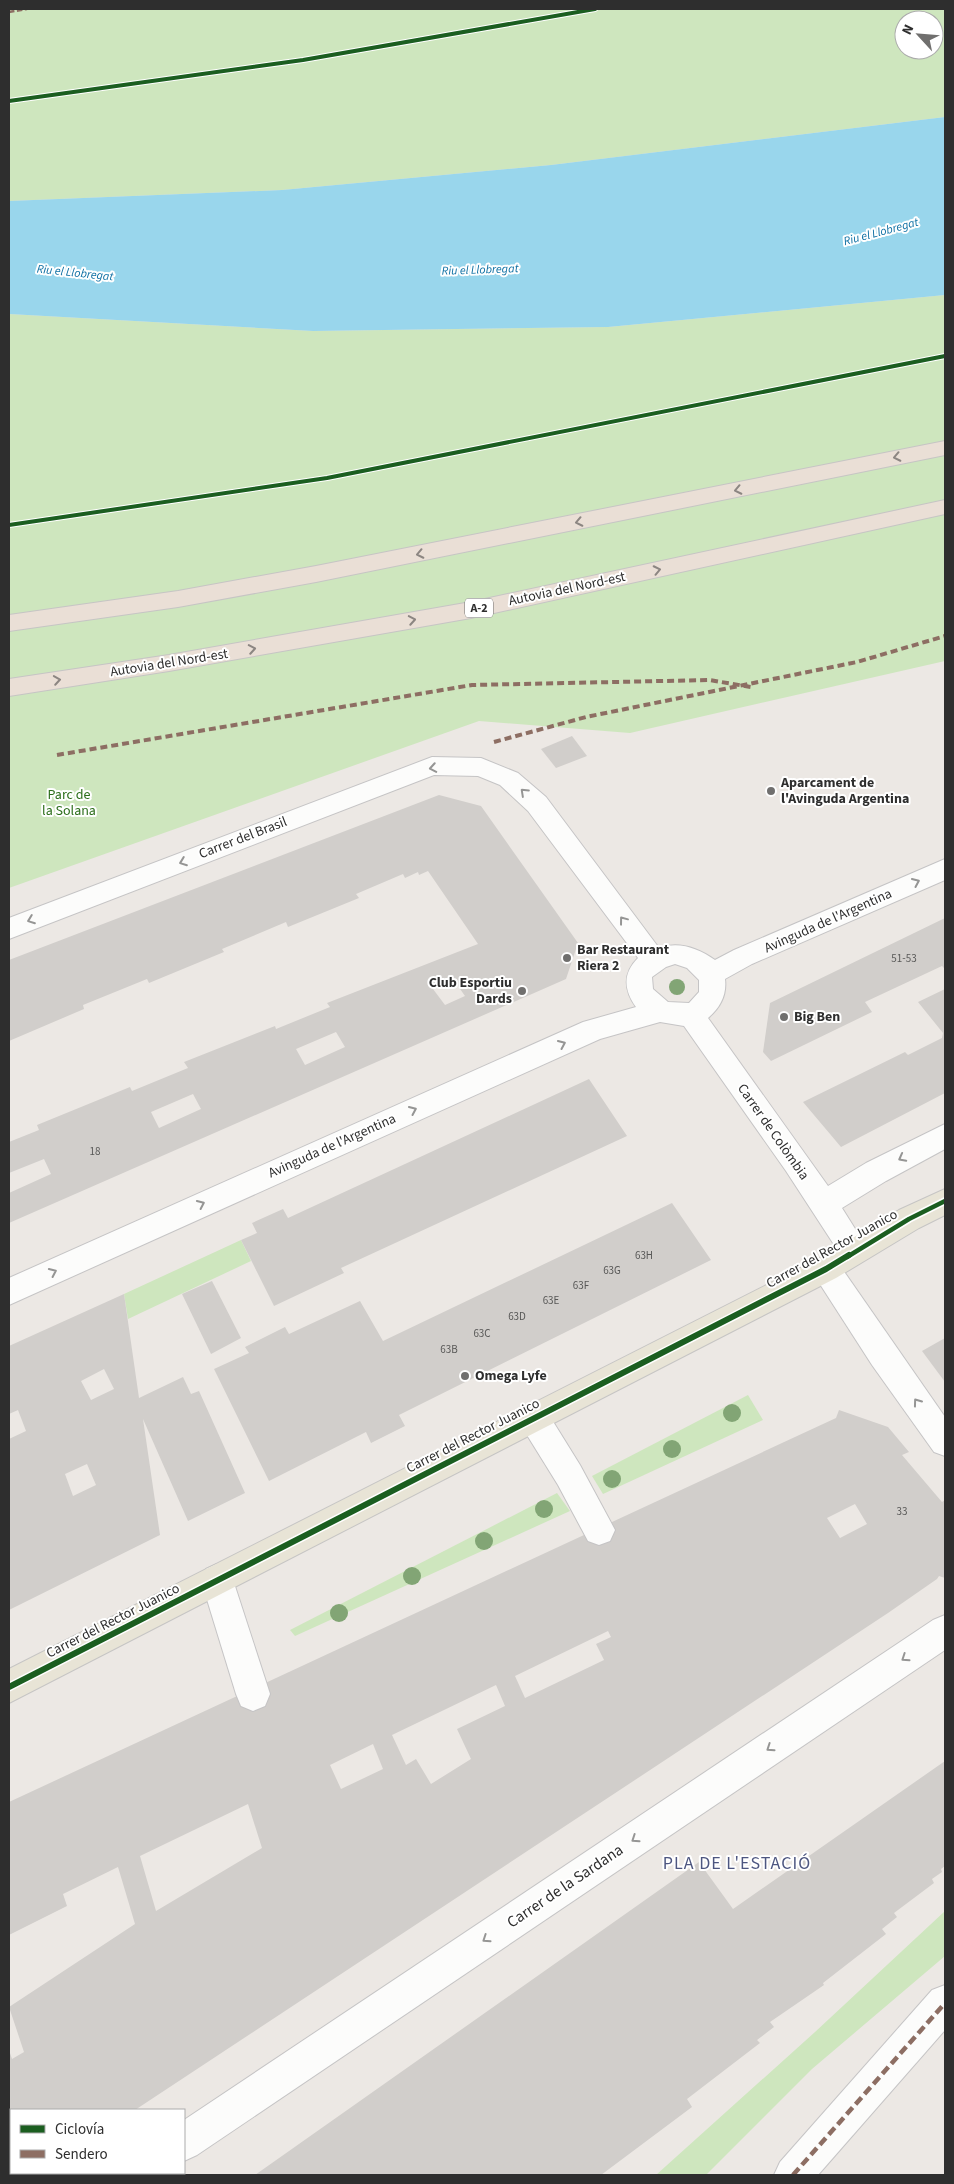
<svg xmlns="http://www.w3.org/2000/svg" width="954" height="2184" viewBox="0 0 954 2184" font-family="'Source Sans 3',sans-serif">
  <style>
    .green { fill: #cee6be; fill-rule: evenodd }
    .water { fill: #99d6ec }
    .building { fill: #d1cecb; fill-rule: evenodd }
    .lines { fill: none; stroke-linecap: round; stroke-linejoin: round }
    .minor-casing { stroke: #c5c4c5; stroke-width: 2 }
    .major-casing { stroke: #c6c5c4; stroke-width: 2 }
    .highway-casing { stroke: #c6c5c4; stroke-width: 2 }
    .minor { fill: #fcfcfb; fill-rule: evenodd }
    .major { fill: #e8e4d6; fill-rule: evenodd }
    .highway { fill: #eadfd6; fill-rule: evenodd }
    .quiet-far2 { stroke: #8d6e63; stroke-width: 2.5; stroke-dasharray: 5.5 2.5; stroke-linecap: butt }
    .quiet-far1 { stroke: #8d6e63; stroke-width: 4; stroke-dasharray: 7 4; stroke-linecap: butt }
    .quiet { stroke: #8d6e63; stroke-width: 4.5; stroke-dasharray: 9 4.5; stroke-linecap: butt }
    .cycleway-far2-casing { stroke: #fff; stroke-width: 6 }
    .cycleway-far1-casing { stroke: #fff; stroke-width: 8 }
    .cycleway-casing { stroke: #fff; stroke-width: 9 }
    .cycleway-far2 { stroke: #1b5e20; stroke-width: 4 }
    .cycleway-far1 { stroke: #1b5e20; stroke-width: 4.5 }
    .cycleway { stroke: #1b5e20; stroke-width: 6 }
    .tree { fill: #82a575 }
    .oneway { stroke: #8c8682 }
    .oneway2 { stroke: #959594 }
    .poi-dot { fill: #706f6e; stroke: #fff; stroke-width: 2 }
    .labels { text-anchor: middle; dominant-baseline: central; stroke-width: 4; stroke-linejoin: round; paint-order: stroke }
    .number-label { font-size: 11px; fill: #585857 }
    .far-water-label { font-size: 12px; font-style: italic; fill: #0d6fa3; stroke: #fff }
    .shield { fill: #fff; stroke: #6d6d6d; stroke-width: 1 }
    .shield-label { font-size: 12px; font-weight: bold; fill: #2e2e2e }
    .street-label { font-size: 14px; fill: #2e2e2e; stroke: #fff }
    .poi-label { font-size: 14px; font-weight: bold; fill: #2e2e2e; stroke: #fff; text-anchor: start }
    .park-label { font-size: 14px; fill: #2c6e1b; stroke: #fff }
    .near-street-label { font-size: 16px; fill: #2e2e2e; stroke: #fff }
    .near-neighbourhood-label { font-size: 18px; letter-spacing: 1px; fill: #4d5680; stroke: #fff }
  </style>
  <rect width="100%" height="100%" fill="#ece8e4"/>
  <g class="green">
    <path d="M9 9H945V117L551 165 282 190 9 201ZM904 20H934V50H904Z"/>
    <path d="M945 295V661L630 733 479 721 9 888V314L313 331 608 327Z"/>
    <path d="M241 1240 251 1261 128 1319 124 1294Z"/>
    <path d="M748 1395 763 1420 603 1494 592 1476Z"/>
    <path d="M557 1493 570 1511 295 1636 290 1630Z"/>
    <path d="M945 1911V1956L812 2069 706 2175H656L815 2032Z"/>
  </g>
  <path class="water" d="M945 117V295L608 327 313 331 9 314V201L282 190 551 165Z"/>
  <g class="building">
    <path d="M572 736 587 756 556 768 541 749Z"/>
    <path d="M439 795 481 806 578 943 566 979 9 1223V1193L51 1174 44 1159 9 1173V1142L39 1130 37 1125 130 1087 132 1091 188 1068 184 1062 275 1026 276 1029 330 1007 327 1003 478 944 428 871 419 875 418 872 405 878 403 874 356 894 359 898 288 927 286 922 222 949 224 952 149 983 147 979 83 1005 84 1009 9 1041V960ZM453 979 465 996 445 1005 433 989ZM336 1032 345 1047 305 1065 296 1049ZM193 1094 201 1109 159 1128 151 1112Z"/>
    <path d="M945 918V969L942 966 865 1002 872 1012 771 1061 763 1052 770 1003Z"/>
    <path d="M945 989V1093L841 1147 803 1102 905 1052 908 1055 942 1038 943 1033 918 1002Z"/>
    <path d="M589 1079 627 1136 341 1268 344 1273 274 1306 241 1240 257 1233 252 1223 283 1209 288 1218Z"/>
    <path d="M672 1203 711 1260 399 1415 405 1426 371 1443 366 1432 269 1481 214 1369 249 1353 245 1347 285 1327 289 1334 360 1301 383 1341Z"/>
    <path d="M212 1281 241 1338 211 1354 182 1294Z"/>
    <path d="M124 1294 139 1398 183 1377 191 1394 199 1391 245 1493 188 1521 143 1419 160 1535 9 1610V1439L26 1431 18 1410 9 1414V1346ZM104 1369 114 1389 91 1400 81 1381ZM87 1464 96 1485 73 1496 65 1474Z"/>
    <path d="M945 1338V1382L922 1351Z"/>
    <path d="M839 1410 888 1427 909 1452 902 1455 942 1502 945 1500V1578L939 1576 937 1579 888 1613 135 2110H11V2163L9 2164V2050L12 2059 24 2052 9 2007 135 1924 118 1867 63 1894 67 1906 9 1935V1802L836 1418ZM855 1504 867 1524 840 1538 827 1518ZM608 1631 611 1637 596 1644 604 1660 525 1698 515 1676ZM496 1685 505 1706 457 1729 471 1759 431 1784 416 1759 406 1765 392 1735ZM373 1744 383 1769 341 1789 330 1765ZM248 1804 262 1848 156 1911 140 1856Z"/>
    <path d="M945 1761V1866L941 1869 942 1872 932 1879 934 1883 894 1913 897 1917 882 1929 886 1934 823 1983 824 1985 770 2022 774 2027 757 2040 760 2043 687 2099 692 2107 601 2175H255L699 1862 733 1909Z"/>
  </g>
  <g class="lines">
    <defs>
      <g id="minor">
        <path d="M432 757 481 758 518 773 546 797 659 948C679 941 698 948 715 960L734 950 945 859V880L752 964 725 979C727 995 720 1008 708 1018L828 1186 866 1163 945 1124V1149L886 1181 842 1208 869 1251 864 1260 854 1264 844 1260 786 1171 684 1026 660 1022 600 1039 9 1305V1278L583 1022 636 1007C624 990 622 974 638 958L528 811 500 785 478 776 434 775 9 939V918ZM675 964 687 968 699 980V992L689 1003 668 1002 653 989 652 977 666 967Z"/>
        <path d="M826 1256 836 1260 945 1417V1456L934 1452 872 1365 816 1278 811 1269 816 1260Z"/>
        <path d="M533 1403 544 1407 580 1465 615 1530 610 1541 599 1545 588 1541 558 1485 522 1427 518 1417 522 1407Z"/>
        <path d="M217 1564 228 1569 233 1580 270 1694 265 1706 253 1711 241 1706 236 1694 201 1580 206 1569Z"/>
        <path d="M945 1615V1650L197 2155 184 2161V2120L933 1620Z"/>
        <path d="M945 1985V2030L818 2175H774L780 2162 932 1990Z"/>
        <path d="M117 2173H158L157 2175H116Z"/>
      </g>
      <path id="major" d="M945 1189V1215L919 1228 836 1278 9 1703V1669L816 1260 899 1210Z"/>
      <g id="highway">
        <path d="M945 441V455L316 582 178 607 9 631V615L178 591 316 566Z"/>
        <path d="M945 500V514L471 618 169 671 9 696V679L169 655 471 602Z"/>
      </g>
    </defs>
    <use href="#minor" class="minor-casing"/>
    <use href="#major" class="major-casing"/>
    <use href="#highway" class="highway-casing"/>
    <use href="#minor" class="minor"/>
    <use href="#major" class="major"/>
    <use href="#highway" class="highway"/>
    <path class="quiet-far2" d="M9 12 27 9"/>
    <g class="quiet-far1">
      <path d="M494 742 586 717 857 662 945 636"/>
      <path d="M57 755 472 685 709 680 751 687"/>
    </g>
    <path class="quiet" d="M793 2175 945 2003"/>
    <defs>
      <g id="cycleway-far2">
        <path d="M9 101 303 60 595 9"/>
        <path d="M9 525 327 478 945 356"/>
      </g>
      <path id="cycleway-far1" d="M847 1257 909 1219 945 1201"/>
      <path id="cycleway" d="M9 1687 826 1269 849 1255"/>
    </defs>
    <use href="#cycleway-far2" class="cycleway-far2-casing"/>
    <use href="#cycleway-far1" class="cycleway-far1-casing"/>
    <use href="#cycleway" class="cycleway-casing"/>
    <use href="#cycleway-far2" class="cycleway-far2"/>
    <use href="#cycleway-far1" class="cycleway-far1"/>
    <use href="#cycleway" class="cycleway"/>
  </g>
  <g class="tree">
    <circle cx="677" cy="987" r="8"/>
    <circle cx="732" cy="1413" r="9"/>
    <circle cx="672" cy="1449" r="9"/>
    <circle cx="612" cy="1479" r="9"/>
    <circle cx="544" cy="1509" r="9"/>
    <circle cx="484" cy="1541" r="9"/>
    <circle cx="412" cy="1576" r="9"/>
    <circle cx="339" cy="1613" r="9"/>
  </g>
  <defs><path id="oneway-chevron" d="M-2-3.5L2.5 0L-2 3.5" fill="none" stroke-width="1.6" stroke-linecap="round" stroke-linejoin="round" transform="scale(1.25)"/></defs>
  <g class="oneway">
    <use href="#oneway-chevron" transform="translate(897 457) rotate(168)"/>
    <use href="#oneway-chevron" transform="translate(738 490) rotate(168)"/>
    <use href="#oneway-chevron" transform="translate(579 522) rotate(168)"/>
    <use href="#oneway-chevron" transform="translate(420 554) rotate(168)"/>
    <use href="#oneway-chevron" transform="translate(657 570) rotate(-12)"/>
    <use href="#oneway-chevron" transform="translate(412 620) rotate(-10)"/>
    <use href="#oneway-chevron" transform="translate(252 649) rotate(-10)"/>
    <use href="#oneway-chevron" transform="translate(57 680) rotate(-9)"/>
  </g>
  <g class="oneway2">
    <use href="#oneway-chevron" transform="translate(433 768) rotate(170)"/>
    <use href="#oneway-chevron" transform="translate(524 792) rotate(-137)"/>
    <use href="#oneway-chevron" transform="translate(183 862) rotate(159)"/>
    <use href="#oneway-chevron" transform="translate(916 882) rotate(-24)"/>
    <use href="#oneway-chevron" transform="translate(31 920) rotate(159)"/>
    <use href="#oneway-chevron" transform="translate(623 920) rotate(-127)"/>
    <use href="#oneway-chevron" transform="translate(562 1044) rotate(-24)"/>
    <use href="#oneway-chevron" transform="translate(413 1110) rotate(-24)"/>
    <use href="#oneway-chevron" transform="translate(902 1158) rotate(152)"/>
    <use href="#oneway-chevron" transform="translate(201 1204) rotate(-25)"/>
    <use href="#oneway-chevron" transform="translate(53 1272) rotate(-25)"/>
    <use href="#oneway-chevron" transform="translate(917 1402) rotate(-126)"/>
    <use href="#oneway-chevron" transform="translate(905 1658) rotate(146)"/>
    <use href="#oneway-chevron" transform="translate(770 1748) rotate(146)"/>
    <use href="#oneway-chevron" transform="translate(635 1839) rotate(146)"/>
    <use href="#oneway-chevron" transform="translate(486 1939) rotate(146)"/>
  </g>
  <g class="poi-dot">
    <circle cx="771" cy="791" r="5"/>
    <circle cx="567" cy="958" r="5"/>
    <circle cx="522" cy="991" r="5"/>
    <circle cx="784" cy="1017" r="5"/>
    <circle cx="465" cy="1376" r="5"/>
  </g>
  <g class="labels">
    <g class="number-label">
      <text x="904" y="958">51-53</text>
      <text x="95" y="1151">18</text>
      <text x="644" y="1255">63H</text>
      <text x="612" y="1270">63G</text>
      <text x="581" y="1285">63F</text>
      <text x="551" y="1300">63E</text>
      <text x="517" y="1316">63D</text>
      <text x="482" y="1333">63C</text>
      <text x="449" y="1349">63B</text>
      <text x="902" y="1511">33</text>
    </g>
    <g class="far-water-label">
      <text transform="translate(881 232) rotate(-15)">Riu el Llobregat</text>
      <text transform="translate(480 270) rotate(-2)">Riu el Llobregat</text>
      <text transform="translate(75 273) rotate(6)">Riu el Llobregat</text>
    </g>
    <rect class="shield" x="465" y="598.5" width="28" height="19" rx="4"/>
    <g class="shield-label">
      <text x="479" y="608">A-2</text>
    </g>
    <g class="street-label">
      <text transform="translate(567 589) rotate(-12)">Autovia del Nord-est</text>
      <text transform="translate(169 663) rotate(-9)">Autovia del Nord-est</text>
      <text transform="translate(243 838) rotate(-21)">Carrer del Brasil</text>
      <text transform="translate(828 921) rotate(-24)">Avinguda de l'Argentina</text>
      <text transform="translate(773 1132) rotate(55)">Carrer de Colòmbia</text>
      <text transform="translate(332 1146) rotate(-24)">Avinguda de l'Argentina</text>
      <text transform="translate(832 1249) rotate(-29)">Carrer del Rector Juanico</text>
      <text transform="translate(473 1436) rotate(-27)">Carrer del Rector Juanico</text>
      <text transform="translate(113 1621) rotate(-27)">Carrer del Rector Juanico</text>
    </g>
    <g class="poi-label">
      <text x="781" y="783">Aparcament de<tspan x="781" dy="16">l'Avinguda Argentina</tspan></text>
      <text x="577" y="950">Bar Restaurant<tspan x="577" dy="16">Riera 2</tspan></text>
      <text x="512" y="983" text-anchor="end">Club Esportiu<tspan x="512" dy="16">Dards</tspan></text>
      <text x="794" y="1017">Big Ben</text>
      <text x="475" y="1376">Omega Lyfe</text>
    </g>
    <g class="park-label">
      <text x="69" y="795">Parc de<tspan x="69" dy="16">la Solana</tspan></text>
    </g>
    <g class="near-street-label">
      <text transform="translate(565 1886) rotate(-34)">Carrer de la Sardana</text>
    </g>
    <g class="near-neighbourhood-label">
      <text x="737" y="1863">PLA DE L'ESTACIÓ</text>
    </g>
  </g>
  <rect width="954" height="2184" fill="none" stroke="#2e2e2e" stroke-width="20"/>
  <rect x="10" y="2109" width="175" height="65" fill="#ffffff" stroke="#ababab"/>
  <rect x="20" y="2125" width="25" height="8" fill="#1b5e20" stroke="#ababab"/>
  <text x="55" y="2134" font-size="15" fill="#2e2e2e">Ciclovía</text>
  <rect x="20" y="2150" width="25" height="8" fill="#8d6e63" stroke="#ababab"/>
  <text x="55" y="2159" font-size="15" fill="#2e2e2e">Sendero</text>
  <g transform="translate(919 35) rotate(296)"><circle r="24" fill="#ffffff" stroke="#ababab"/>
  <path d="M0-4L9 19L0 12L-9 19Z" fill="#706f6e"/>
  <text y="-8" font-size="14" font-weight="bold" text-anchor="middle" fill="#2e2e2e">N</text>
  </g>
</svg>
